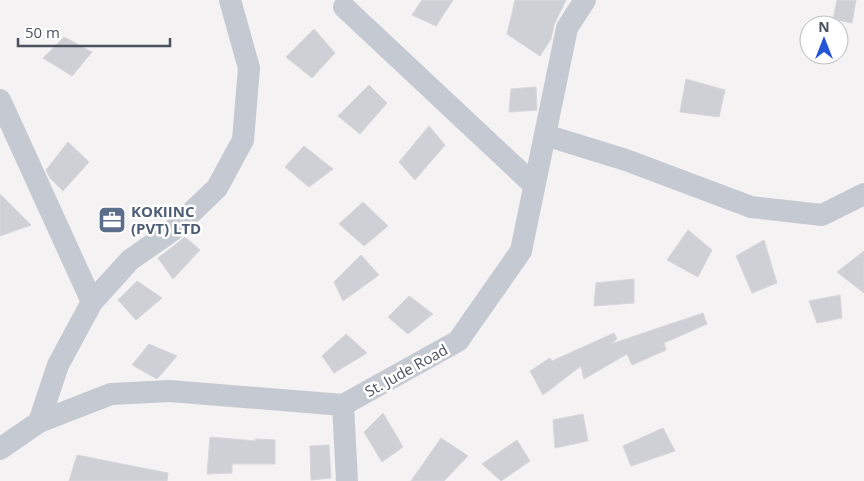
<svg xmlns="http://www.w3.org/2000/svg" width="864" height="481" viewBox="0 0 864 481" font-family="'Open Sans',sans-serif">
  <style>
    .building { fill: #cfd0d6; stroke: #d6d7dc }
    .lines { fill: none; stroke-linecap: round; stroke-linejoin: round }
    .minor { stroke: #c4c9d2; stroke-width: 22 }
    .labels { text-anchor: middle; dominant-baseline: central; stroke-width: 5; stroke-linejoin: round; paint-order: stroke }
    .service-label { font-size: 15px; font-weight: bold; fill: #4e5e75; stroke: #fff; text-anchor: start }
    .street-label { font-size: 15px; fill: #4b515e; stroke: #fff }
  </style>
  <rect width="100%" height="100%" fill="#f4f2f2"/>
  <g class="building">
    <path d="M422 0H453L436 26 412 15Z"/>
    <path d="M515 0H566L554 25 551 39 540 56 507 34Z"/>
    <path d="M837 0H856L852 23 833 19Z"/>
    <path d="M314 29 335 53 312 78 286 57Z"/>
    <path d="M64 37 92 52 72 76 43 58Z"/>
    <path d="M686 79 725 90 719 117 680 112Z"/>
    <path d="M369 85 387 103 360 134 338 116Z"/>
    <path d="M536 87 537 110 509 112 511 89Z"/>
    <path d="M429 126 445 145 415 180 399 162Z"/>
    <path d="M68 142 89 162 63 191 50 178 46 170Z"/>
    <path d="M304 146 333 169 309 187 285 167Z"/>
    <path d="M0 194 31 225 0 236Z"/>
    <path d="M363 202 388 226 364 246 339 224Z"/>
    <path d="M688 230 712 250 698 277 667 260Z"/>
    <path d="M185 237 200 250 173 279 158 258Z"/>
    <path d="M764 240 777 283 752 293 736 256Z"/>
    <path d="M864 251V293L837 272Z"/>
    <path d="M361 255 379 275 343 301 334 282Z"/>
    <path d="M634 279V303L594 306 596 283Z"/>
    <path d="M137 281 162 298 136 320 118 300Z"/>
    <path d="M840 295 842 318 817 323 809 301Z"/>
    <path d="M409 296 433 314 408 334 388 317Z"/>
    <path d="M703 313 707 324 664 343 666 350 632 365 627 354 584 379 581 366 543 395 530 371 550 358 552 361 614 333 617 339 611 344Z"/>
    <path d="M346 334 367 353 334 373 322 356Z"/>
    <path d="M149 344 177 356 157 379 132 365Z"/>
    <path d="M383 413 403 447 382 462 364 432Z"/>
    <path d="M583 414 588 441 555 448 553 420Z"/>
    <path d="M663 428 675 451 631 466 623 446Z"/>
    <path d="M210 437 255 441V439L275 440V464H232V473L207 474Z"/>
    <path d="M441 438 468 456 444 481H411Z"/>
    <path d="M517 440 530 461 501 481 482 464Z"/>
    <path d="M329 445 331 478 311 480 310 446Z"/>
    <path d="M77 455 168 473 167 481H69Z"/>
  </g>
  <g class="lines">
    <g class="minor">
      <path d="M344 7 534 185"/>
      <path d="M0 100 92 302"/>
      <path d="M545 135 626 160 751 207 822 215 864 194"/>
      <path d="M343 405 347 481"/>
      <path d="M39 422 58 365 92 302 130 260 173 230 217 188 243 140 249 68 230 0"/>
      <path d="M0 449 39 422 111 394 170 391 343 405 458 341 521 251 567 28 585 0"/>
    </g>
  </g>
  <defs>
    <symbol id="office-square" viewBox="-11 -11 22 22"><rect x="-9" y="-9" width="18" height="18" rx="4" fill="#5c6f8a" stroke="#fff"/><path d="M-6-3h4V-5.5h4V-3h4V5H-6ZM-1-4.5V-3h2v-1.5ZM-6 0V1H6V0Z" fill="#fff"/></symbol>
  </defs>
  <g fill-rule="evenodd">
    <use href="#office-square" x="96" y="204" width="32" height="32"/>
  </g>
  <g class="labels">
    <g class="service-label">
      <text x="131" y="211">KOKIINC<tspan x="131" dy="17">(PVT) LTD</tspan></text>
    </g>
    <g class="street-label">
      <text transform="translate(406 370) rotate(-29)">St. Jude Road</text>
    </g>
  </g>
  <g transform="translate(824 40)"><circle r="24" fill="#ffffff" stroke="#b7b9bf"/>
  <path d="M0-4L9 19L0 12L-9 19Z" fill="#2755d8"/>
  <text y="-8" font-size="14" font-weight="bold" text-anchor="middle" fill="#4b515e">N</text>
  </g>
  <path d="M18 38v8h152v-8" fill="none" stroke="#4b515e" stroke-width="2.5"/>
  <text x="25" y="38" font-size="15" fill="#4b515e" stroke="#ffffff" stroke-width="4" paint-order="stroke">50 m</text>
</svg>
